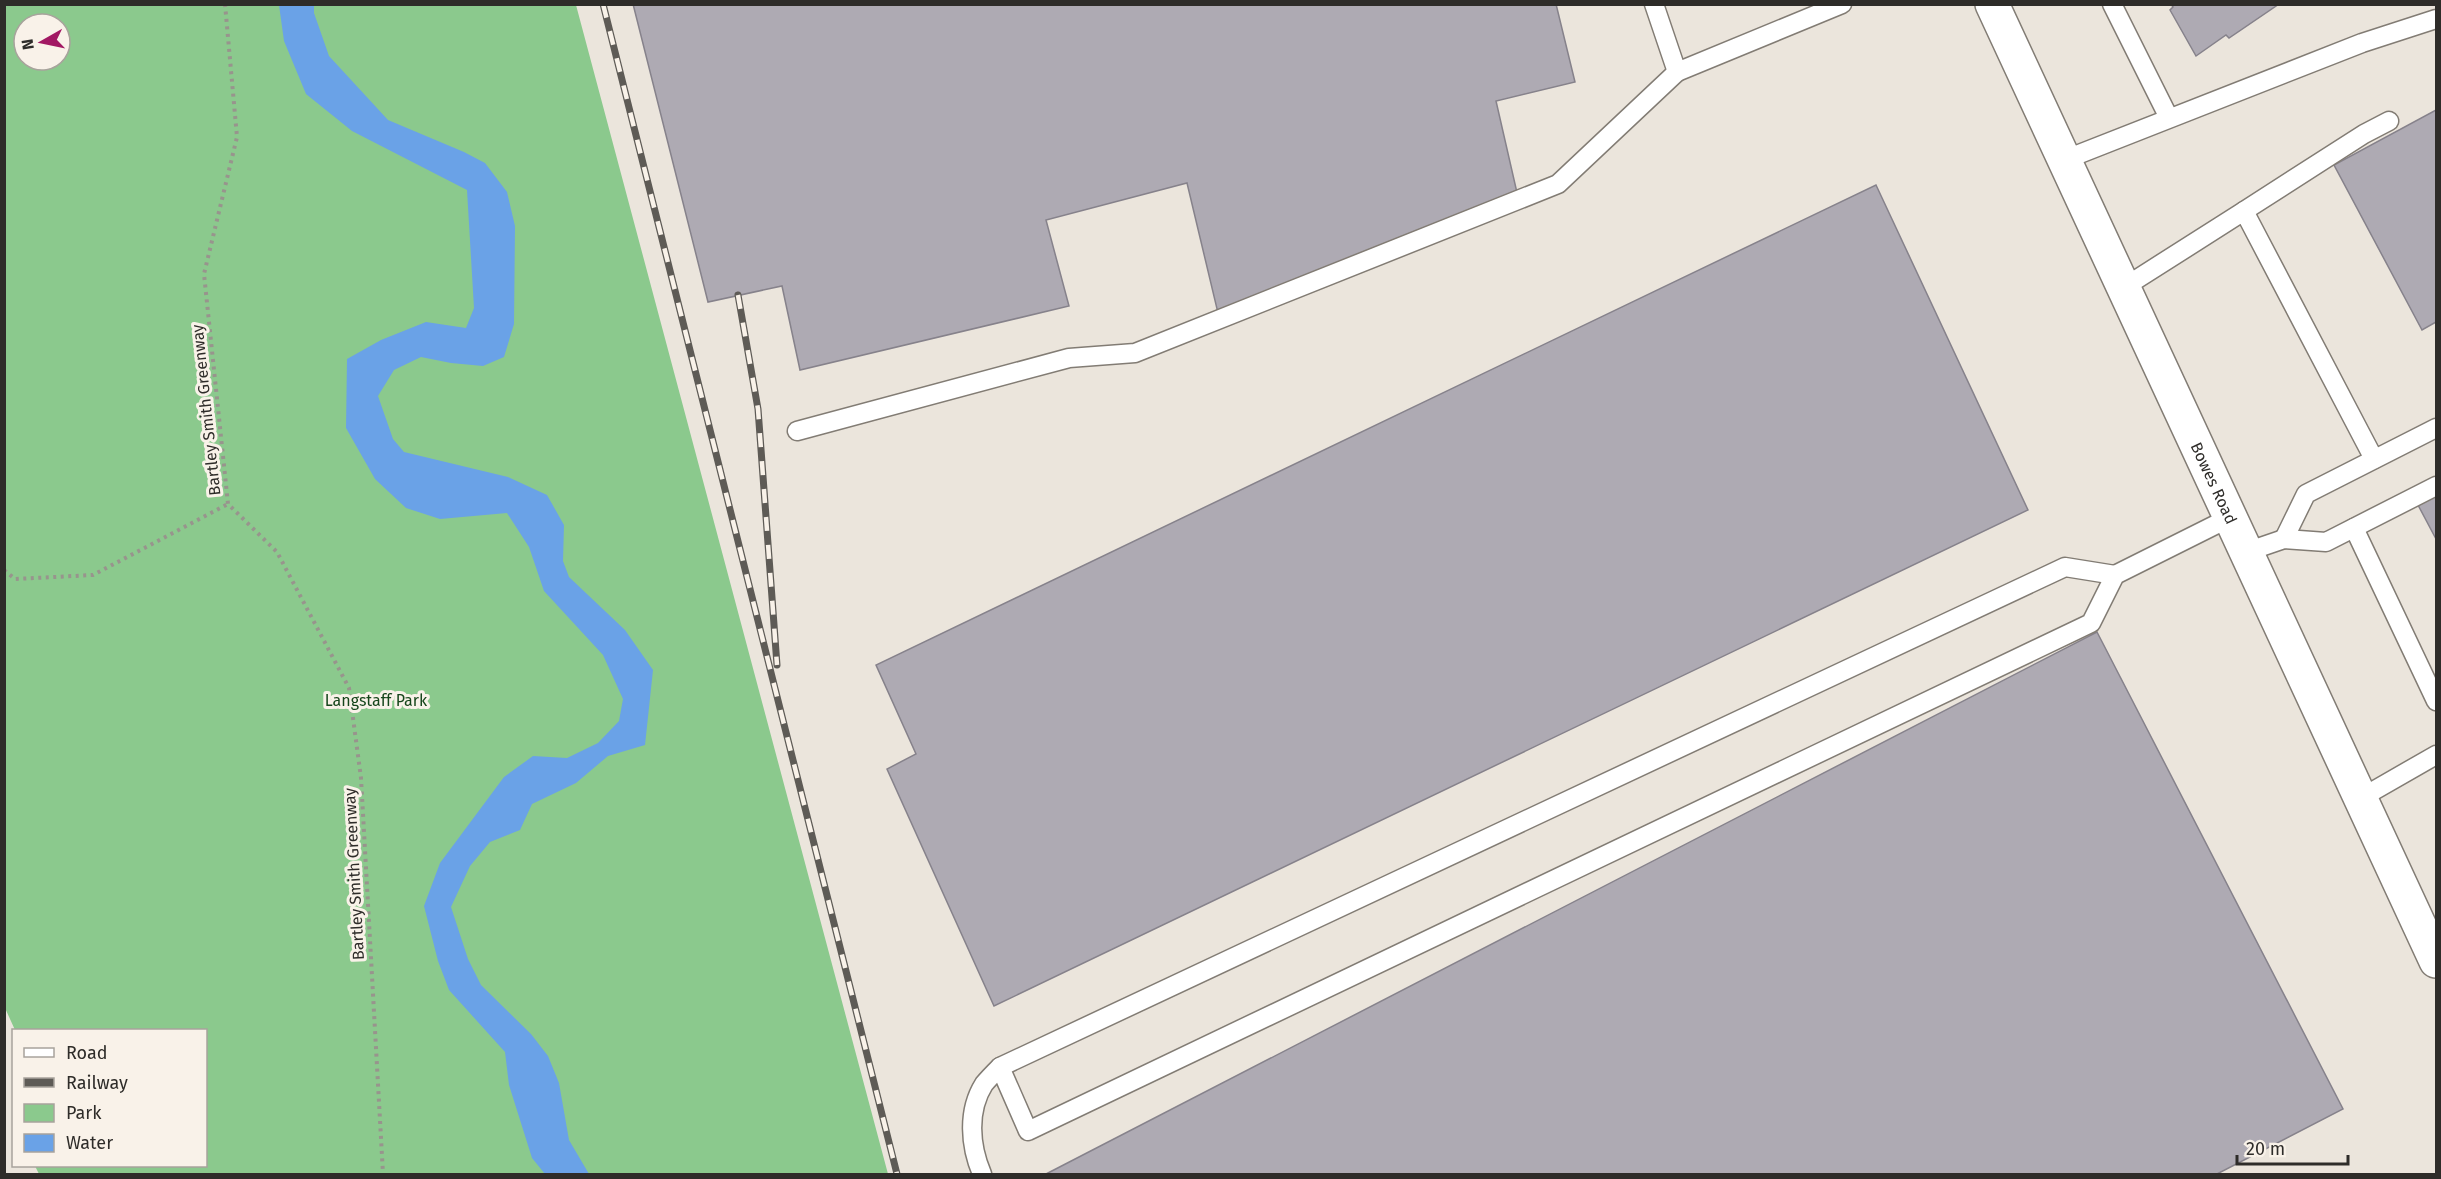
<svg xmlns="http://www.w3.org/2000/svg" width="2441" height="1179" viewBox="0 0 2441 1179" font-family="'Fira Sans',sans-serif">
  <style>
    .green { fill: #8bc98d; fill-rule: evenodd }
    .water { fill: #6aa2e7 }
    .building { fill: #aeaab3; stroke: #86828b; stroke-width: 1.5 }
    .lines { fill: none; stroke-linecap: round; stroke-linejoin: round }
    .lane-casing { stroke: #827c74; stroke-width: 21 }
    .secondary-casing { stroke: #827c74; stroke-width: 36 }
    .path { stroke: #98948d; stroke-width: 4; stroke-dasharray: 3 4.5; stroke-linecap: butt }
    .lane { stroke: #fff; stroke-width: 18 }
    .secondary { stroke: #fff; stroke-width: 33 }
    .rail-casing { stroke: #5e5b56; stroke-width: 7 }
    .rail { stroke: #f9f2e9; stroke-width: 4.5; stroke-dasharray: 14; stroke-linecap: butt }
    .labels { text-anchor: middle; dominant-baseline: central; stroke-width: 6; stroke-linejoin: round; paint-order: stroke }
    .street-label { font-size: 16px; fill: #2e2c29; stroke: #f9f2e9 }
    .park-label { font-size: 16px; fill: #16461b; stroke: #f9f2e9 }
  </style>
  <rect width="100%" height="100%" fill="#ebe5dc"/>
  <path class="green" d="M4 5H576L888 1174H39L35 1166H206V1030H15L5 1008ZM24 24H60V60H24Z"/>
  <path class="water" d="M279 5H314V13L329 56 388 120 464 152 485 163 507 192 515 226 514 324 504 357 483 366 451 363 421 357 394 370 378 396 393 439 404 452 508 477 547 495 564 525 563 561 569 577 625 630 653 670 645 745 608 756 576 783 532 804 520 830 490 842 470 866 451 907 468 959 481 985 531 1034 548 1056 559 1083 569 1140 589 1174H545L532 1158 509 1085 505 1052 449 990 438 961 424 906 440 863 504 777 533 756 567 758 598 743 619 721 623 699 603 655 544 591 529 547 507 513 440 519 406 508 375 479 346 428 347 359 381 340 426 322 466 328 474 308 467 190 352 131 306 94 284 41Z"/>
  <g class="building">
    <path d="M633 4H1556L1575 82 1496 101 1518 197 1218 313 1187 183 1046 220 1069 306 800 370 782 286 708 302Z"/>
    <path d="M2171 4H2279L2229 38 2226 35 2196 56 2170 10 2173 7Z"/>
    <path d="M2436 110V322L2422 330 2334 165Z"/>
    <path d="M1876 185 2028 510 994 1006 887 769 916 754 876 665Z"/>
    <path d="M2436 495V539L2418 505Z"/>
    <path d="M2097 632 2343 1109 2217 1174H1046Z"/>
  </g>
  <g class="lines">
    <defs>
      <g id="lane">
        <path d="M1654 4 1677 72 1842 4"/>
        <path d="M2112 4 2169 118"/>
        <path d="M2064 160 2362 43 2436 19"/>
        <path d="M2244 211 2364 134 2389 121"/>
        <path d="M2123 288 2244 211 2374 459"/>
        <path d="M797 431 1069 358 1135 353 1558 184 1677 72"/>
        <path d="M2354 528 2436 701"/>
        <path d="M2284 539 2306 494 2436 428"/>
        <path d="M2246 552 2284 539 2326 542 2436 486"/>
        <path d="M2361 798 2436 755"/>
        <path d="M1000 1067 1028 1131 2091 623 2115 575 2229 518"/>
        <path d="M982 1174C970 1146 967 1111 984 1084 989 1078 995 1072 1000 1067L2065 567 2115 575"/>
      </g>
      <g id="secondary">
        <path id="s1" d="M1992 4 2436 961"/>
      </g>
    </defs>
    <use href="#lane" class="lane-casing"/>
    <use href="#secondary" class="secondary-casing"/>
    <g class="path">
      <path d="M225 4 237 137 204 274 228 504 277 552 349 688 361 778 383 1174"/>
      <path d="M4 570 15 579 93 575 228 504"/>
    </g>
    <use href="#lane" class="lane"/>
    <use href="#secondary" class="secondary"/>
    <defs>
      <g id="rail">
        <path d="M603 4 897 1174"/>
        <path d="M738 295 758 409 777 665"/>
      </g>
    </defs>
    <use href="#rail" class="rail-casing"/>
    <use href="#rail" class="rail"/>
  </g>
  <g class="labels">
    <g class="street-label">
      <text transform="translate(206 410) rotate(-96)">Bartley Smith Greenway</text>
      <text stroke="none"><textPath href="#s1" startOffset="528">Bowes Road</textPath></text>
      <text transform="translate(354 874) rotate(-93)">Bartley Smith Greenway</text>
    </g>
    <g class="park-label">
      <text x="376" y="700">Langstaff Park</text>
    </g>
  </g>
  <rect width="2441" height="1179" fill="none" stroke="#2e2c29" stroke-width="12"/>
  <rect x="12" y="1029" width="195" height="138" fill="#f9f2e9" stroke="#a8a39c" stroke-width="1.5"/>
  <rect x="24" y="1048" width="30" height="9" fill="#ffffff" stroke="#a8a39c" stroke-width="1.5"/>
  <text x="66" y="1059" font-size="18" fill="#2e2c29">Road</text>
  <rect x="24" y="1078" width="30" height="9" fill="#5e5b56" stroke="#a8a39c" stroke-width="1.5"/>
  <text x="66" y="1089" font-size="18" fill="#2e2c29">Railway</text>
  <rect x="24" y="1104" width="30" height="18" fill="#8bc98d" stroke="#a8a39c" stroke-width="1.5"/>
  <text x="66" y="1119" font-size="18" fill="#2e2c29">Park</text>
  <rect x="24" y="1134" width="30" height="18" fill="#6aa2e7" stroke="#a8a39c" stroke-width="1.5"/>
  <text x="66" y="1149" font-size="18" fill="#2e2c29">Water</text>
  <g transform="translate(42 42) rotate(261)"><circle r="28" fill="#f9f2e9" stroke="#a8a39c" stroke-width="1.5"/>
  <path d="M0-4.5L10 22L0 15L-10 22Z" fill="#a21863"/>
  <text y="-9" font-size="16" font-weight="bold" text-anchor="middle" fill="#2e2c29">N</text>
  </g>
  <path d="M2237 1155v9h111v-9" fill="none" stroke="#2e2c29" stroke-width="3"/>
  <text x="2246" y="1155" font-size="18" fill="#2e2c29" stroke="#f9f2e9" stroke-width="4.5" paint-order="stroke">20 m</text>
</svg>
